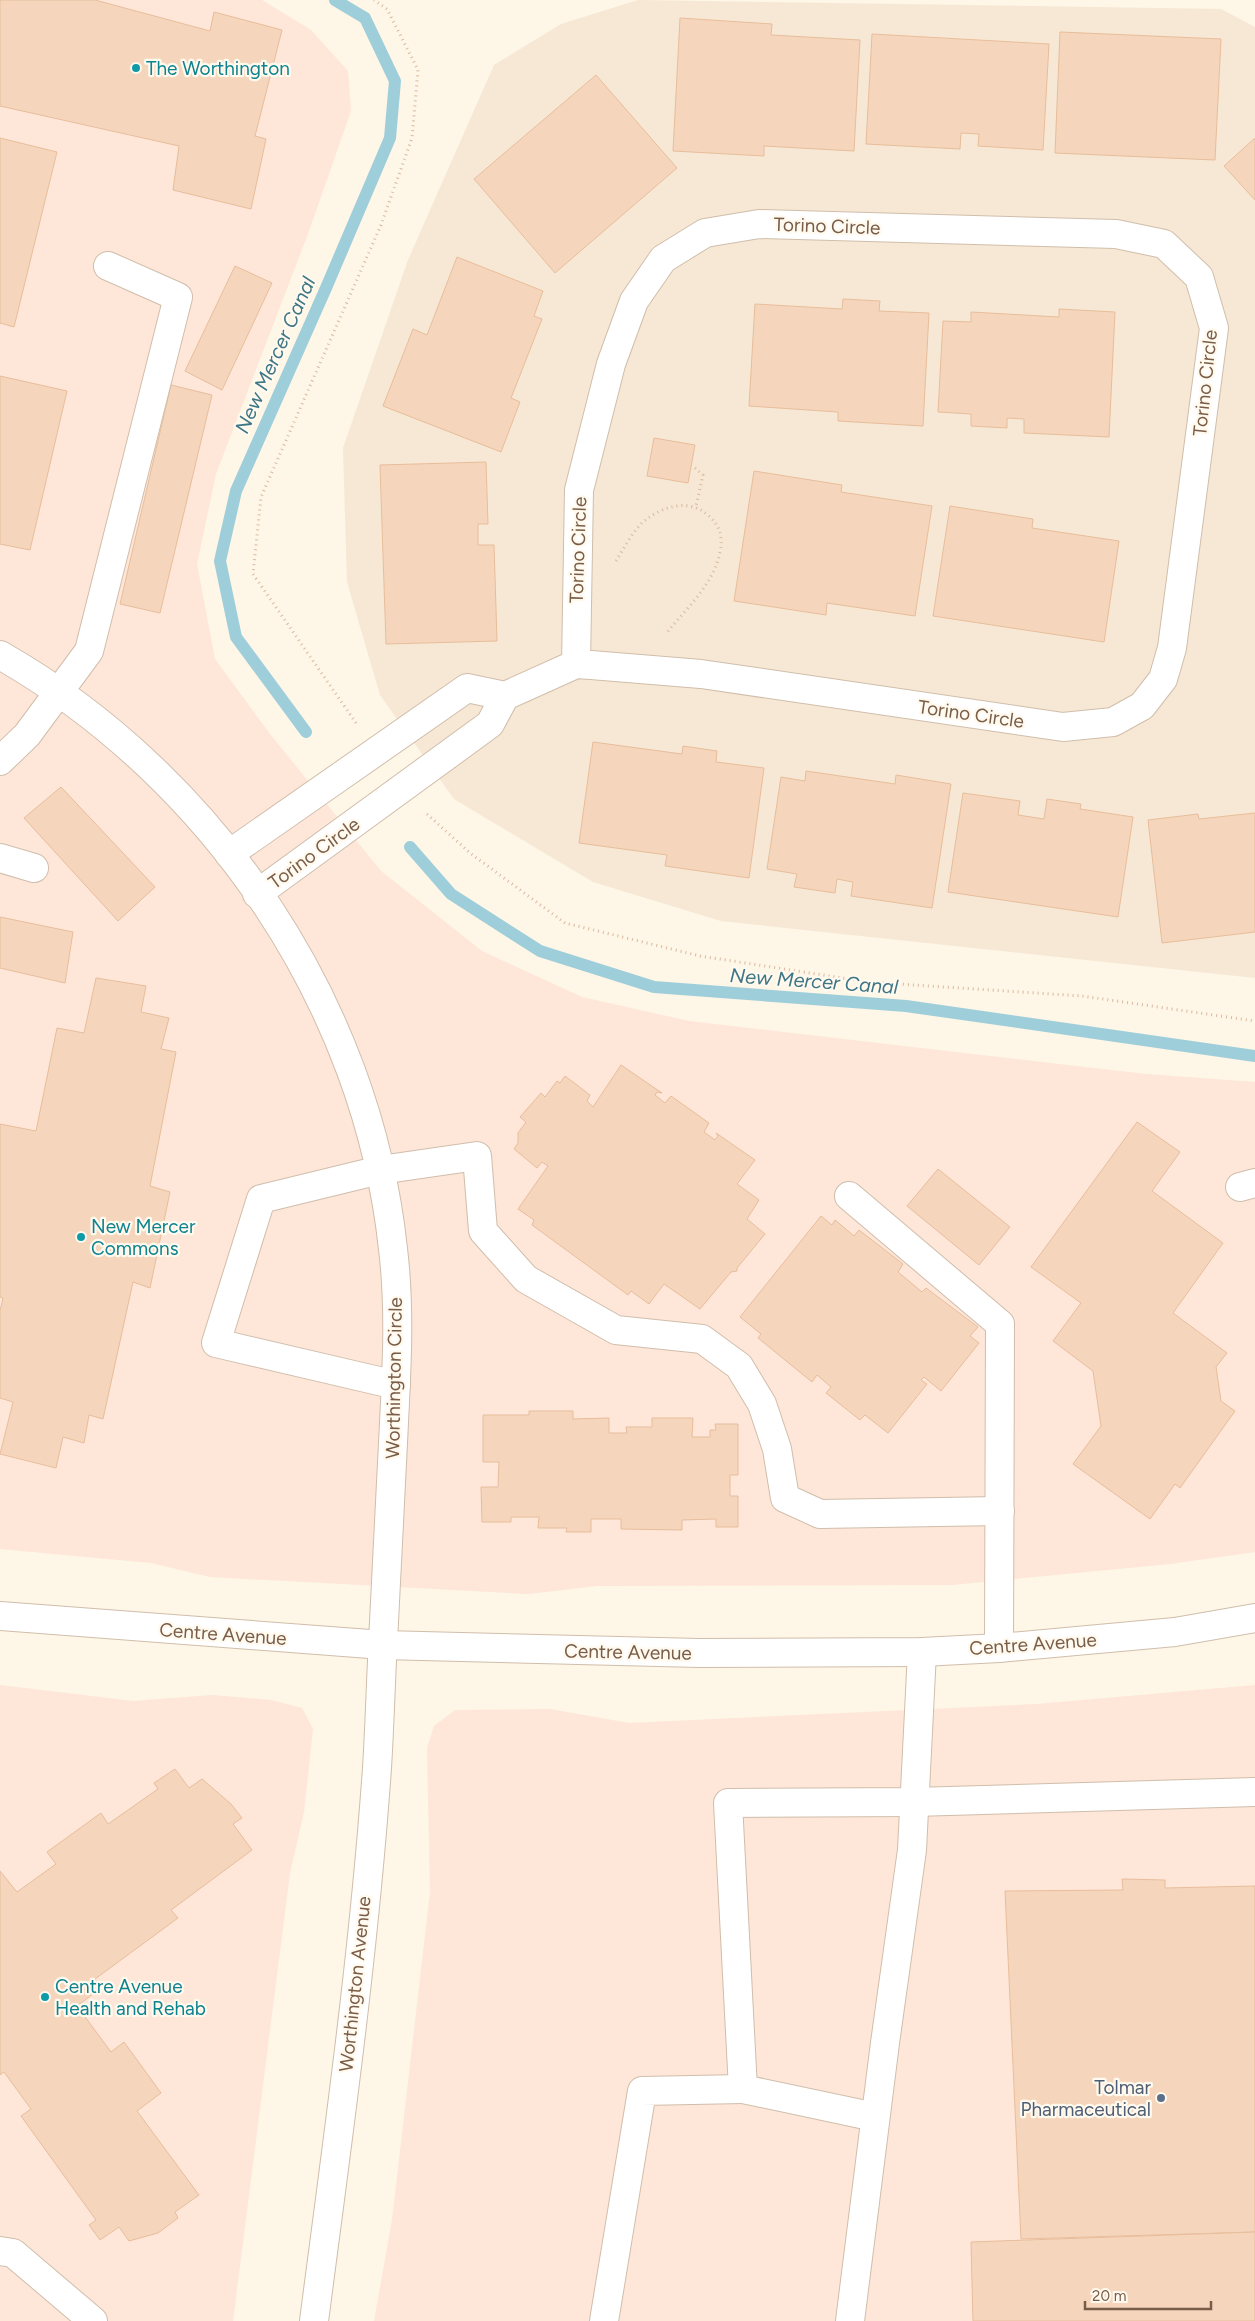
<svg xmlns="http://www.w3.org/2000/svg" width="1255" height="2321" viewBox="0 0 1255 2321" font-family="Figtree,sans-serif">
  <style>
    .residential { fill: #f6e8d4 }
    .commercial { fill: #fee6d9 }
    .lines { fill: none; stroke-linecap: round; stroke-linejoin: round }
    .stream { stroke: #9fcedb; stroke-width: 12 }
    .building { fill: #f5d6bc; stroke: #e8bd9b }
    .minor-casing { stroke: #d0beab; stroke-width: 30 }
    .path { stroke: #dab99f; stroke-width: 3; stroke-dasharray: 1 4; stroke-linecap: butt }
    .minor { stroke: #fff; stroke-width: 28 }
    .culture-dot { fill: #0f9aa8; stroke: #fff9ee; stroke-width: 2 }
    .service-dot { fill: #5c6f8a; stroke: #fff9ee; stroke-width: 2 }
    .labels { text-anchor: middle; dominant-baseline: central; stroke-width: 4.5; stroke-linejoin: round; paint-order: stroke }
    .culture-label { font-size: 19px; fill: #0d838f; stroke: #fff9ee; text-anchor: start }
    .street-label { font-size: 19px; fill: #795d49; stroke: #fff9ee }
    .service-label { font-size: 19px; fill: #4e5e75; stroke: #fff9ee; text-anchor: end }
    .water-label { font-size: 20px; font-style: italic; fill: #3e7686; stroke: #fff9ee }
  </style>
  <rect width="100%" height="100%" fill="#fef6e6"/>
  <path class="residential" d="M638 0 1221 9 1255 27V978L721 921 593 882 454 799 380 695 347 582 343 448 408 260 494 65 561 24Z"/>
  <g class="commercial">
    <path d="M0 0H262L311 30 348 71 351 111 309 231 216 474 197 564 215 659 270 734 381 871 482 951 582 997 689 1021 1146 1074 1255 1082V1552L1170 1564 952 1585 597 1586 528 1594 210 1577 151 1563 0 1549Z"/>
    <path d="M0 1685 133 1701 212 1695 271 1700 302 1708 313 1729 304 1812 290 1873 233 2321H0Z"/>
    <path d="M1255 1685V2321H374L392 2220 430 1892 427 1748 434 1726 455 1710 550 1709 629 1723 1037 1704Z"/>
  </g>
  <g class="lines">
    <g class="stream">
      <path d="M306 732 236 637 220 561 236 491 326 288 390 138 395 81 365 18 335 0"/>
      <path d="M410 847 451 894 540 951 654 987 906 1006 1255 1056"/>
    </g>
  </g>
  <g class="building">
    <path d="M0 0H95L210 31 214 12 282 30 255 136 266 139 251 209 173 190 179 146 0 106Z"/>
    <path d="M680 18 772 24 771 35 860 40 854 151 764 146V156L673 151Z"/>
    <path d="M1060 32 1221 39 1215 160 1055 153Z"/>
    <path d="M872 34 1049 44 1043 150 978 146 979 134 961 133 960 149 866 144Z"/>
    <path d="M596 75 677 168 555 273 474 179Z"/>
    <path d="M0 138 57 152 14 327 0 323Z"/>
    <path d="M1255 138V200L1224 166Z"/>
    <path d="M457 257 543 291 534 316 542 319 511 398 520 402 501 452 383 406 413 329 427 335Z"/>
    <path d="M235 266 272 283 222 390 185 371Z"/>
    <path d="M843 299 880 301 879 311 929 313 923 426 838 421V412L749 406 755 304 842 309Z"/>
    <path d="M1059 309 1115 312 1109 437 1024 433V419L1007 418V428L971 426V414L938 412 943 321 971 322V312L1059 317Z"/>
    <path d="M0 376 67 391 30 550 0 544Z"/>
    <path d="M171 385 212 395 160 613 120 604Z"/>
    <path d="M654 438 695 445 688 483 647 476Z"/>
    <path d="M486 462 488 524H478V545H494L497 641 386 644 380 465Z"/>
    <path d="M754 471 842 485 841 492 932 506 915 616 827 603 826 615 734 601Z"/>
    <path d="M950 506 1033 519 1032 528 1119 541 1104 642 933 616Z"/>
    <path d="M593 742 682 754 683 746 717 751 716 762 764 768 749 878 665 866 667 855 579 843Z"/>
    <path d="M806 771 895 784 896 775 951 784 932 908 851 896 853 882 837 879 835 893 794 887 797 874 767 869 781 777 805 781Z"/>
    <path d="M61 787 155 887 118 921 24 818Z"/>
    <path d="M963 793 1020 801 1018 815 1044 819 1047 799 1081 804 1080 809 1133 817 1118 917 948 892Z"/>
    <path d="M1255 813V932L1162 943 1148 820 1198 814 1199 819Z"/>
    <path d="M0 917 73 932 65 983 0 968Z"/>
    <path d="M96 978 146 986 141 1012 169 1018 161 1049 176 1052 150 1186 170 1192 150 1288 133 1282 103 1419 89 1415 84 1443 63 1437 56 1468 0 1454 13 1402 0 1398V1311L3 1298 0 1297V1124L36 1131 57 1028 84 1033Z"/>
    <path d="M621 1065 662 1093 657 1092 655 1095 665 1103 671 1096 709 1123 704 1132 715 1140 718 1136 716 1133 755 1160 737 1184 759 1200 747 1219 765 1234 737 1268V1271L731 1272 700 1309 664 1284 649 1304 631 1291 628 1295 532 1225 534 1220 518 1209 548 1166 542 1162 537 1168 514 1149 518 1143V1133L526 1122 520 1117 541 1093 545 1097 557 1081 560 1083 565 1076 590 1095 587 1101 593 1107Z"/>
    <path d="M1137 1122 1180 1152 1152 1191 1223 1243 1173 1313 1227 1353 1216 1367 1221 1401 1235 1411 1180 1488 1175 1484 1150 1519 1073 1464 1101 1426 1093 1371 1053 1341 1081 1303 1031 1267Z"/>
    <path d="M938 1169 1010 1227 979 1265 907 1206Z"/>
    <path d="M821 1216 832 1225 835 1220 854 1236 859 1230 903 1264 898 1272 922 1292 926 1288 978 1327 970 1336 979 1343 941 1391 924 1377 921 1380 927 1384 888 1433 865 1415 860 1420 826 1393 831 1387 817 1375 812 1382 758 1338 761 1334 740 1317Z"/>
    <path d="M529 1411H573V1419L609 1418V1433H627L626 1427H652V1418H693L692 1437H710V1430H716L715 1424H738V1475H730V1496H738V1527H716V1519L682 1520V1530L621 1529V1519H591V1532H566L567 1528H538L539 1517H511V1522H482L481 1487H498L499 1462H483V1415H529Z"/>
    <path d="M175 1769 189 1788 202 1779 231 1804 242 1818 233 1824 252 1850 171 1910 178 1918 95 1979 101 1988 77 2006 111 2052 124 2042 161 2093 137 2111 199 2195 175 2212 178 2218 158 2233 129 2241 119 2227 100 2240 89 2225 96 2220 21 2116 31 2109 4 2072 0 2075V1871L17 1892 56 1864 47 1852 101 1813 108 1824 158 1789 154 1783Z"/>
    <path d="M1122 1879 1165 1880V1888L1255 1886V2232L1021 2239 1005 1891 1123 1890Z"/>
    <path d="M1255 2232V2321H973L971 2242Z"/>
  </g>
  <g class="lines">
    <defs>
      <g id="minor">
        <path d="M0 655C214 777 367 1004 393 1249 400 1307 397 1364 394 1422 391 1489 387 1556 384 1622 381 1671 380 1720 377 1768 364 1953 338 2137 314 2321"/>
        <path d="M505 696 576 664 591 665 701 674 1063 727 1113 722 1142 706 1163 679 1172 648 1214 328 1199 277 1164 244 1116 234 759 224 705 233 663 259 634 301 611 364 579 490 576 664"/>
        <path d="M0 761 27 735 89 651 178 297 108 266"/>
        <path d="M229 854 467 688 505 696 490 724 257 894"/>
        <path d="M0 858 34 868"/>
        <path d="M1240 1187 1255 1183"/>
        <path d="M849 1196 1000 1324 999 1648"/>
        <path d="M396 1385 216 1343 261 1199 380 1170 477 1156 483 1231 526 1279 616 1330 702 1339 739 1366 762 1404 777 1449 785 1498 820 1514 1000 1511"/>
        <path d="M0 1616 383 1645 699 1653 922 1652 999 1648 1175 1632 1255 1618"/>
        <path d="M875 2117 743 2089 728 1803 914 1802 1255 1792"/>
        <path d="M0 2251 13 2253 93 2321"/>
        <path d="M604 2321 642 2091 743 2089"/>
        <path d="M850 2321 885 2043 912 1850 922 1652"/>
      </g>
    </defs>
    <use href="#minor" class="minor-casing"/>
    <g class="path">
      <path d="M695 468 703 475 696 506"/>
      <path d="M616 561C624 548 631 534 642 523 661 506 690 497 710 517 720 526 723 538 720 552 713 586 686 608 666 634"/>
      <path d="M356 723 253 574 261 497 381 225 412 138 418 70 387 9 374 0"/>
      <path d="M427 814 470 853 565 923 700 956 868 982 1082 996 1255 1021"/>
    </g>
    <use href="#minor" class="minor"/>
  </g>
  <g class="culture-dot">
    <circle cx="136" cy="68" r="5"/>
    <circle cx="81" cy="1237" r="5"/>
    <circle cx="45" cy="1997" r="5"/>
  </g>
  <circle class="service-dot" cx="1161" cy="2098" r="5"/>
  <g class="labels">
    <g class="culture-label">
      <text x="146" y="68">The Worthington</text>
      <text x="91" y="1226">New Mercer<tspan x="91" dy="22">Commons</tspan></text>
      <text x="55" y="1986">Centre Avenue<tspan x="55" dy="22">Health and Rehab</tspan></text>
    </g>
    <g class="street-label">
      <text transform="translate(827 226) rotate(2)">Torino Circle</text>
      <text transform="translate(1205 383) rotate(-84)">Torino Circle</text>
      <text transform="translate(578 550) rotate(-88)">Torino Circle</text>
      <text transform="translate(971 714) rotate(8)">Torino Circle</text>
      <text transform="translate(314 853) rotate(-36)">Torino Circle</text>
      <text transform="translate(394 1378) rotate(-89)">Worthington Circle</text>
      <text transform="translate(223 1634) rotate(4)">Centre Avenue</text>
      <text transform="translate(1033 1644) rotate(-4)">Centre Avenue</text>
      <text transform="translate(628 1652) rotate(1)">Centre Avenue</text>
      <text transform="translate(355 1984) rotate(-84)">Worthington Avenue</text>
    </g>
    <g class="service-label">
      <text x="1151" y="2087">Tolmar<tspan x="1151" dy="22">Pharmaceutical</tspan></text>
    </g>
    <g class="water-label">
      <text transform="translate(275 355) rotate(-66)">New Mercer Canal</text>
      <text transform="translate(814 981) rotate(4)">New Mercer Canal</text>
    </g>
  </g>
  <path d="M1085 2301v8h126v-8" fill="none" stroke="#795d49" stroke-width="2.5"/>
  <text x="1092" y="2301" font-size="15" fill="#795d49" stroke="#fff9ee" stroke-width="4" paint-order="stroke">20 m</text>
</svg>
